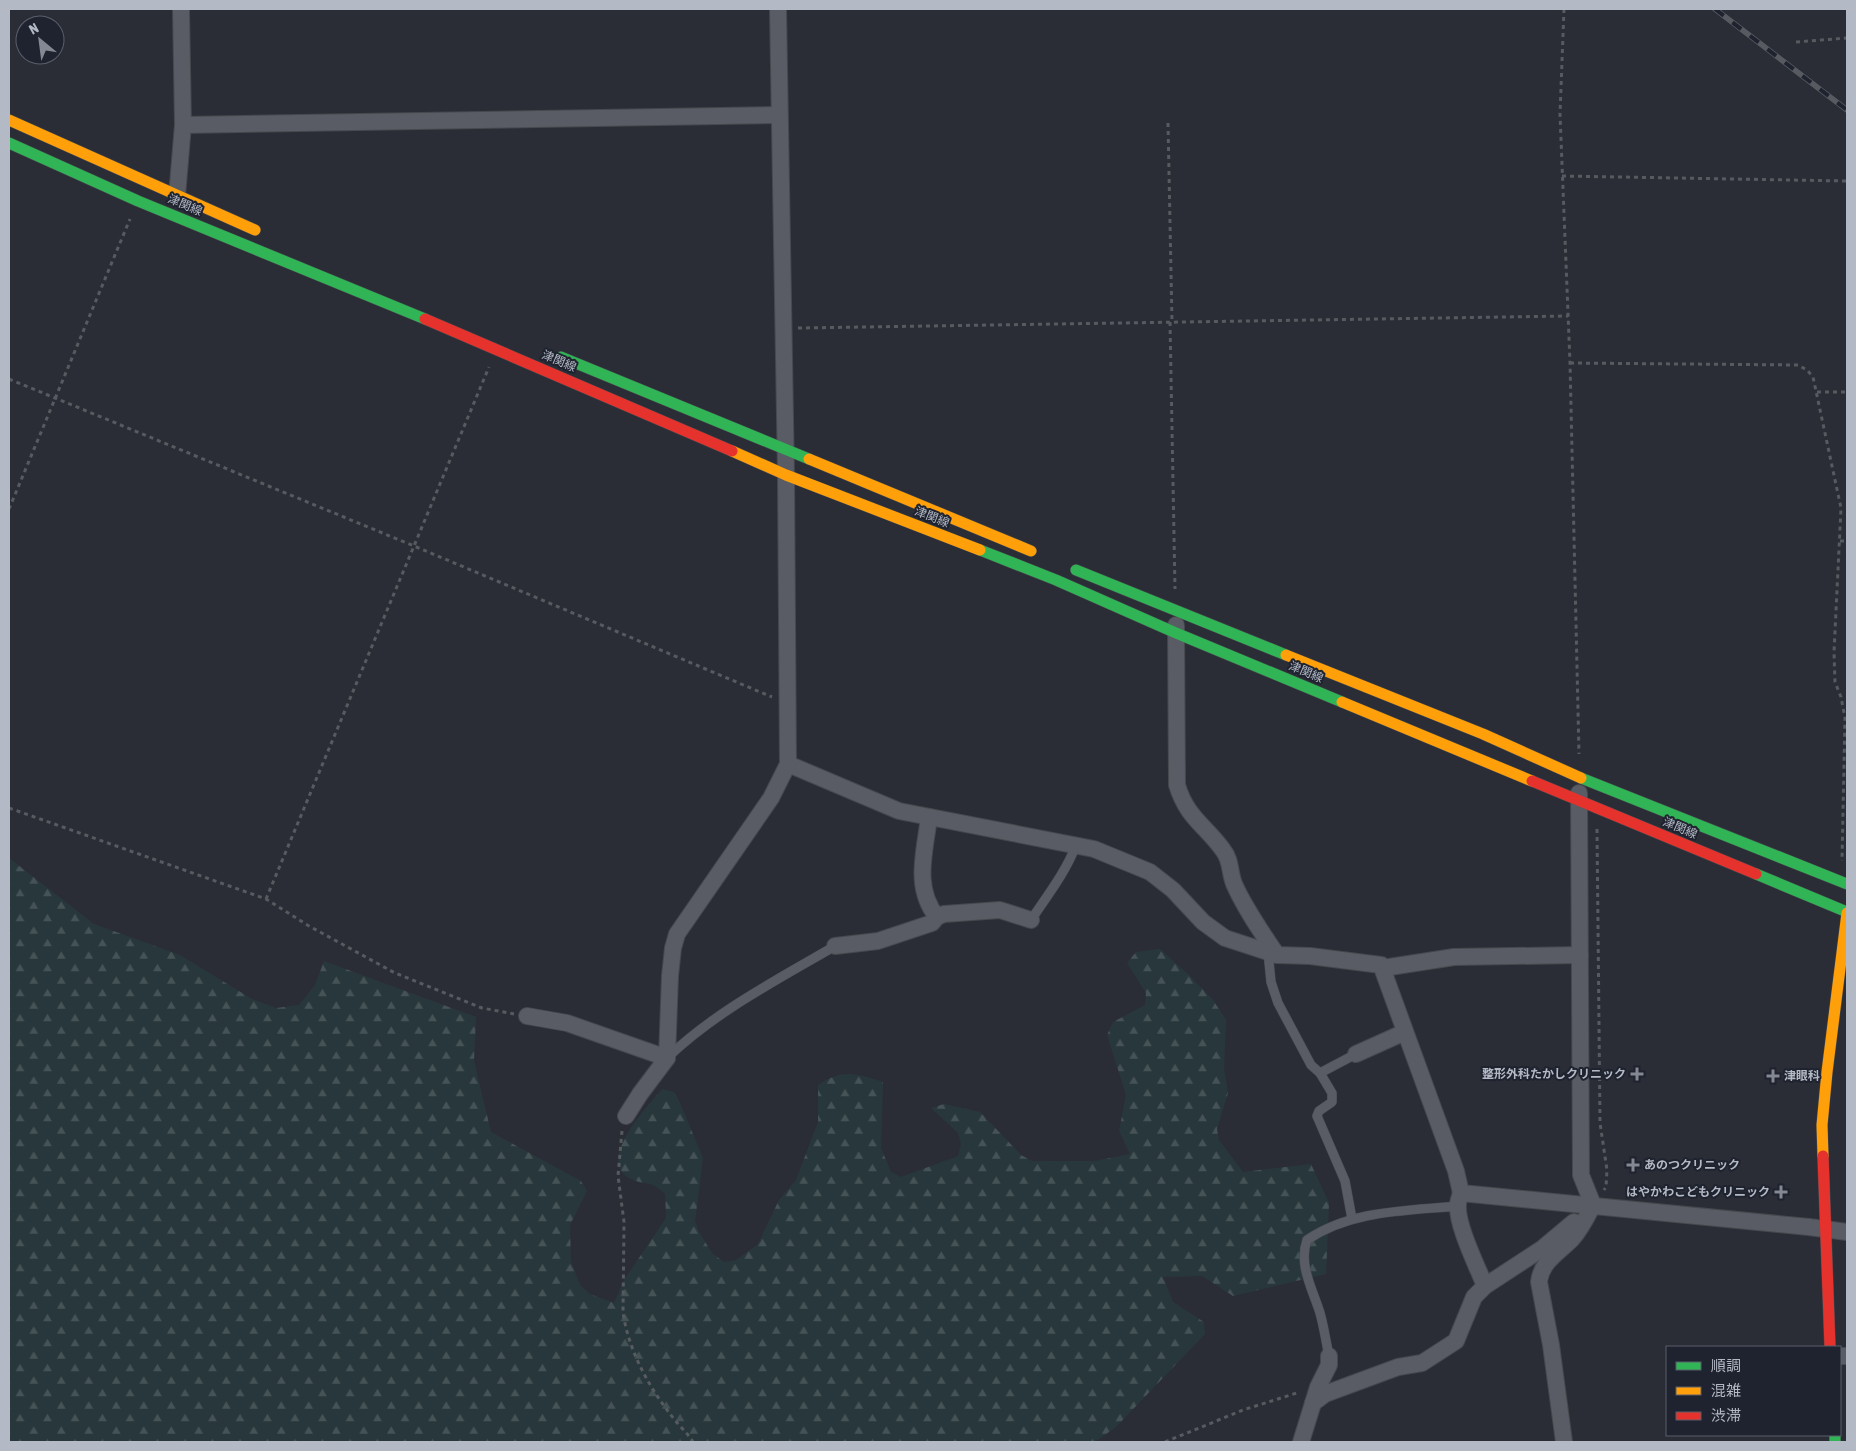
<svg xmlns="http://www.w3.org/2000/svg" width="1856" height="1451" viewBox="0 0 1856 1451" font-family="'Asap Condensed','Noto Sans JP',sans-serif">
  <style>
    .forest { fill: url(#forest-firs) }
    .lines { fill: none; stroke-linecap: round; stroke-linejoin: round }
    .lane-casing { stroke: #46484e; stroke-width: 10 }
    .street-casing { stroke: #46484e; stroke-width: 18 }
    .fast-casing { stroke: #46484e; stroke-width: 12 }
    .slow-casing { stroke: #46484e; stroke-width: 12 }
    .jam-casing { stroke: #46484e; stroke-width: 12 }
    .path { stroke: #565b60; stroke-width: 3; stroke-dasharray: 4 4; stroke-linecap: butt }
    .lane { stroke: #595c64; stroke-width: 9 }
    .street { stroke: #595c64; stroke-width: 16 }
    .fast { stroke: #30b455; stroke-width: 11 }
    .slow { stroke: #ff9f0a; stroke-width: 11 }
    .jam { stroke: #e5322d; stroke-width: 11 }
    .rail-casing { stroke: #575b61; stroke-width: 5.5 }
    .rail { stroke: #1e232f; stroke-width: 4; stroke-dasharray: 11; stroke-linecap: butt }
    .poi-dot { fill: #848893; stroke: #1e232f; stroke-width: 2 }
    .labels { text-anchor: middle; dominant-baseline: central; stroke-width: 4; stroke-linejoin: round; paint-order: stroke }
    .street-label { font-size: 12px; fill: #b4b9c6; stroke: #1e232f }
    .poi-label { font-size: 12px; font-weight: bold; fill: #b4b9c6; stroke: #1e232f; text-anchor: end }
  </style>
  <defs>
    <pattern id="forest-firs" width="22" height="20" patternUnits="userSpaceOnUse" patternTransform="scale(1.25)"><rect width="22" height="20" fill="#28373b"/><path d="M5 1l3.5 6h-7zM16 11l3.5 6h-7z" fill="#455256"/></pattern>
  </defs>
  <rect width="100%" height="100%" fill="#2a2d35"/>
  <path class="forest" d="M9 858 94 924 180 955 252 999 276 1008 299 1005 315 985 324 961 476 1017 474 1061 491 1132 581 1181 587 1191 570 1225 571 1262 580 1285 590 1294 614 1303 624 1280 666 1218 665 1194C650 1179 646 1186 631 1179 594 1161 648 1106 662 1089L674 1092 680 1103 703 1158 695 1221 699 1232 712 1253 724 1262 736 1260 758 1244 779 1200 796 1180 818 1122V1085C844 1068 856 1074 883 1082L881 1148 891 1172 901 1177 958 1156 961 1144 958 1133 931 1108 944 1104 980 1112 1021 1155 1032 1161H1095L1130 1154 1119 1131 1126 1095 1107 1035 1113 1022 1145 1005 1146 993 1127 963 1136 952 1160 949 1188 974 1213 1000 1226 1020 1224 1069 1228 1093 1217 1129 1219 1140 1243 1172 1311 1164 1329 1203 1326 1274 1233 1296 1202 1276 1163 1277 1173 1302 1204 1322 1205 1334 1116 1427 1095 1442H9Z"/>
  <g class="lines">
    <defs>
      <g id="lane">
        <path d="M1031 920C1047 896 1066 872 1076 845"/>
        <path d="M1268 952 1271 982 1278 1003 1311 1065 1320 1073 1332 1093V1102L1319 1111 1317 1116 1345 1181 1352 1219"/>
        <path d="M667 1058C716 1011 777 980 835 946"/>
        <path d="M1320 1073 1356 1054"/>
        <path d="M1329 1356C1326 1342 1324 1327 1320 1313 1313 1290 1298 1265 1307 1240 1351 1210 1406 1211 1458 1206"/>
      </g>
      <g id="street">
        <path d="M181 9 183 125"/>
        <path d="M177 196 183 125 779 115"/>
        <path d="M1176 625 1177 785C1187 818 1205 825 1223 850 1232 861 1229 874 1235 886 1246 910 1262 933 1277 955"/>
        <path d="M788 764 899 811 1094 849 1150 872 1173 890 1203 922 1225 938 1277 955 1310 956 1381 965 1456 1171 1461 1193 1809 1227 1847 1232"/>
        <path d="M929 817C925 852 913 887 937 917"/>
        <path d="M835 946 878 941 932 923 937 917 944 914 1000 910 1031 920"/>
        <path d="M1383 968 1454 957 1580 955"/>
        <path d="M527 1016 567 1023 667 1058"/>
        <path d="M1356 1054 1405 1032"/>
        <path d="M626 1116 640 1094 667 1058 670 976 673 948 677 934 771 798 788 764 786 475 778 9"/>
        <path d="M1461 1193C1460 1197 1458 1201 1458 1204 1456 1224 1477 1266 1485 1286"/>
        <path d="M1840 1356H1847"/>
        <path d="M1313 1403 1325 1394 1398 1367 1422 1363 1456 1341 1474 1297 1485 1286 1543 1248 1574 1222"/>
        <path d="M1301 1442 1318 1387 1329 1365V1356"/>
        <path d="M1564 1442 1551 1345 1539 1282C1541 1262 1558 1253 1572 1239 1581 1229 1587 1217 1593 1205L1581 1175 1579 793"/>
      </g>
      <g id="fast">
        <path d="M9 143 138 201 425 319"/>
        <path d="M561 357 809 459"/>
        <path d="M980 550 1056 580 1176 633 1342 702"/>
        <path d="M1076 570 1286 655"/>
        <path d="M1581 778 1847 884"/>
        <path d="M1756 874 1847 912"/>
        <path d="M1835 1435V1442"/>
      </g>
      <g id="slow">
        <path d="M9 120 255 230"/>
        <path d="M732 451 786 475 980 550"/>
        <path d="M809 459 1031 551"/>
        <path d="M1286 655 1483 734 1581 778"/>
        <path d="M1342 702 1532 781"/>
        <path d="M1823 1156 1822 1125 1827 1072 1847 913"/>
      </g>
      <g id="jam">
        <path d="M425 319 732 451"/>
        <path d="M1532 781 1756 874"/>
        <path d="M1823 1156 1830 1347"/>
      </g>
    </defs>
    <use href="#lane" class="lane-casing"/>
    <use href="#street" class="street-casing"/>
    <use href="#fast" class="fast-casing"/>
    <use href="#slow" class="slow-casing"/>
    <use href="#jam" class="jam-casing"/>
    <g class="path">
      <path d="M1564 9 1560 114 1570 363 1579 754"/>
      <path d="M1796 42 1847 38"/>
      <path d="M1168 123 1172 322"/>
      <path d="M1562 176 1847 181"/>
      <path d="M1170 322 1175 589"/>
      <path d="M798 328 1568 316"/>
      <path d="M1570 363 1798 365 1807 370 1813 377 1841 508 1834 652 1835 682 1841 697 1845 718 1842 861"/>
      <path d="M9 379 414 546 772 697"/>
      <path d="M1817 392H1847"/>
      <path d="M9 509 130 219"/>
      <path d="M1840 541H1847"/>
      <path d="M9 808 266 899 309 926 395 973 482 1008 514 1014"/>
      <path d="M1597 829 1600 1123 1607 1170 1606 1187 1604 1190"/>
      <path d="M266 899 489 367"/>
      <path d="M622 1131 618 1176 624 1222 623 1312C628 1349 648 1386 671 1415 678 1425 687 1432 693 1442"/>
      <path d="M1165 1442 1243 1410 1300 1392"/>
    </g>
    <use href="#lane" class="lane"/>
    <use href="#street" class="street"/>
    <use href="#fast" class="fast"/>
    <use href="#slow" class="slow"/>
    <use href="#jam" class="jam"/>
    <defs>
      <path id="rail" d="M1715 9 1847 110"/>
    </defs>
    <use href="#rail" class="rail-casing"/>
    <use href="#rail" class="rail"/>
  </g>
  <g class="poi-dot">
    <path d="M1634.5 1066.5h5v5h5v5h-5v5h-5v-5h-5v-5h5z"/>
    <path d="M1770.5 1068.5h5v5h5v5h-5v5h-5v-5h-5v-5h5z"/>
    <path d="M1630.5 1157.5h5v5h5v5h-5v5h-5v-5h-5v-5h5z"/>
    <path d="M1778.5 1184.5h5v5h5v5h-5v5h-5v-5h-5v-5h5z"/>
  </g>
  <g class="labels">
    <g class="street-label">
      <text transform="translate(185 205) rotate(23)">津関線</text>
      <text transform="translate(559 361) rotate(23)">津関線</text>
      <text transform="translate(932 517) rotate(21)">津関線</text>
      <text transform="translate(1306 672) rotate(23)">津関線</text>
      <text transform="translate(1680 828) rotate(23)">津関線</text>
    </g>
    <g class="poi-label">
      <text x="1626" y="1074">整形外科たかしクリニック</text>
      <text x="1784" y="1076" text-anchor="start">津眼科</text>
      <text x="1644" y="1165" text-anchor="start">あのつクリニック</text>
      <text x="1770" y="1192">はやかわこどもクリニック</text>
    </g>
  </g>
  <rect width="1856" height="1451" fill="none" stroke="#b4b9c6" stroke-width="20"/>
  <rect x="1666" y="1346" width="175" height="90" fill="#1e232f" stroke="#5a5f6b"/>
  <rect x="1676" y="1362" width="25" height="8" fill="#30b455" stroke="#5a5f6b"/>
  <text x="1711" y="1371" font-size="15" fill="#b4b9c6">順調</text>
  <rect x="1676" y="1387" width="25" height="8" fill="#ff9f0a" stroke="#5a5f6b"/>
  <text x="1711" y="1396" font-size="15" fill="#b4b9c6">混雑</text>
  <rect x="1676" y="1412" width="25" height="8" fill="#e5322d" stroke="#5a5f6b"/>
  <text x="1711" y="1421" font-size="15" fill="#b4b9c6">渋滞</text>
  <g transform="translate(40 40) rotate(331)"><circle r="24" fill="#1e232f" stroke="#5a5f6b"/>
  <path d="M0-4L9 19L0 12L-9 19Z" fill="#848893"/>
  <text y="-8" font-size="14" font-weight="bold" text-anchor="middle" fill="#b4b9c6">N</text>
  </g>
</svg>
